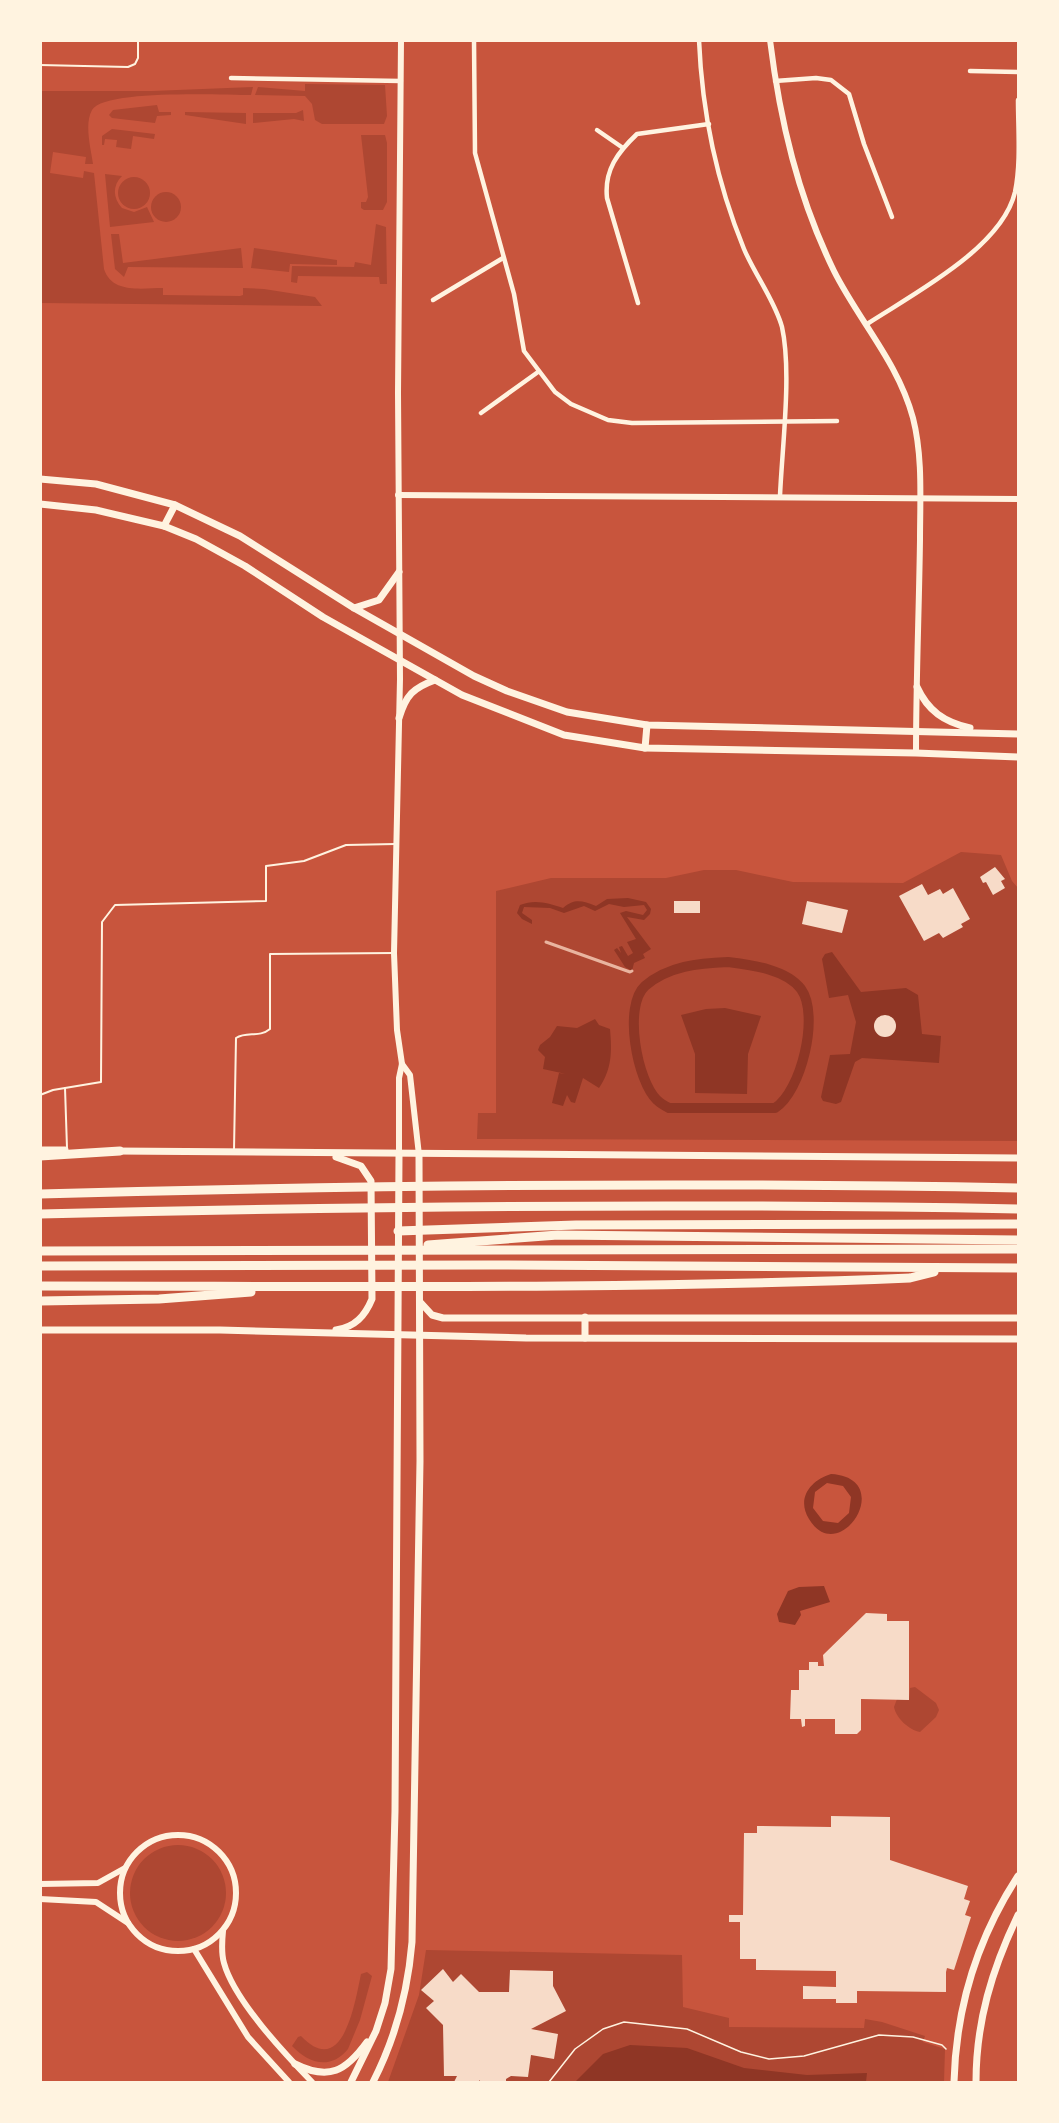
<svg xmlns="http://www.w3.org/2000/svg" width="1059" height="2123" viewBox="0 0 1059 2123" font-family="Figtree,sans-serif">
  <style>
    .green { fill: #ae4732 }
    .water { fill: #8f3625; fill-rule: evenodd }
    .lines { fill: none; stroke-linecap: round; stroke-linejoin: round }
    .canal { stroke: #8f3625; stroke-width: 10 }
    .building { fill: #f7dbc8 }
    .path { stroke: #fff3e0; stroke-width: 1.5 }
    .service { stroke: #fff3e0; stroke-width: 2 }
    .minor { stroke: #fff3e0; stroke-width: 4.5 }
    .tertiary { stroke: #fff3e0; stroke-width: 6 }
    .secondary { stroke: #fff3e0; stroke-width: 7 }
    .motorway { stroke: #fff3e0; stroke-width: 9 }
    .rail { stroke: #e9b49f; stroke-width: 3 }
  </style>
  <rect width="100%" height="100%" fill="#c8553d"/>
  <g class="green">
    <path d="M305 84 385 85 387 116 384 124H322L315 120 312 104 305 96 255 95 258 87 305 91Z"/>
    <path d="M253 87 251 95C224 95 104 89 92 110 84 124 91 149 93 164H85L86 157 53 152 50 173 83 178 84 171 94 173 104 269C112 294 142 288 163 288V295L240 296 243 295V288L264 289 315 297 322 306 41 303V91H152Z"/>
    <path d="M157 105 159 112H171V115L157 116 155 123 112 118 109 115 113 110Z"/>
    <path d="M303 110 304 121 294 119 253 123V113H296Z"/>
    <path d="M185 112 246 113V124L185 115Z"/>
    <path d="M112 129 155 134 154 139 133 136 131 149 116 147 117 140 105 139 104 145H102V136Z"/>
    <path d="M361 135H385L387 143V202L383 210H364L361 208V202H366L368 197Z"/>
    <path d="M105 174 122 176C112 186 113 198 122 208L134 212 147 207 154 222 110 227Z"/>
    <circle cx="134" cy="193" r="16"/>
    <circle cx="166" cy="207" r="15"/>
    <path d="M376 224 386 227 387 284H380L379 277 298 276 297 283 291 282 292 266 354 267 355 262 371 265Z"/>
    <path d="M111 234H119L123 263 241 248 243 268 128 267 124 277 115 269Z"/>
    <path d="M254 248 337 260V265L290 264 289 272 251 268Z"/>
    <path d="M961 852 1001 855 1012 881 1018 888V1141L477 1139 478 1113H496V891L551 878H666L704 870H736L793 882 903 883Z"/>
    <path d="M915 1687 936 1703 939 1710 936 1717 920 1732C909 1730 896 1718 894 1707L897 1699 909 1700 910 1688Z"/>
    <circle cx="178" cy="1893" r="48"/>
    <path d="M426 1950 682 1955 683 2007 729 2018V2027L864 2028 865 2019 882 2022 925 2036 923 2042 945 2049 944 2082H388L419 1995Z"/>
    <path d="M367 1972 372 1976 360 2020 348 2049C331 2070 309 2064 292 2046L298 2037 301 2036C343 2080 355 2003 361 1974Z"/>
  </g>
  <g class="water">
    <path d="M628 898 646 902 651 909 650 914 644 920 627 917 651 949 643 954 645 958 634 963 632 971 625 967 614 950 617 948 621 953 619 947 622 946 628 956 633 953 627 942 636 939 620 913 626 911 643 915 647 910 644 905 624 907 609 904 595 911 584 906 564 913 550 908 524 907 522 913 532 920V924L522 919 517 913 520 905C535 899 548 903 563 908 575 898 582 901 596 906L607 899Z"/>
    <path d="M832 952 861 992 906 988 918 995 922 1034 941 1036 939 1063 862 1058 855 1062 841 1102 836 1104 823 1101 821 1097 830 1055 850 1054 856 1022 848 995 829 998 822 959 825 954Z"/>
    <path d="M725 1008 761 1016 748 1054 747 1094 695 1093V1054L681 1015 706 1009Z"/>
    <path d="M595 1019 599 1025 610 1029C612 1052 612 1069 599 1088L583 1078 575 1103 571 1102 567 1095 563 1106 552 1103 559 1073 566 1074 543 1069 545 1057 538 1050 540 1045 550 1037 557 1026 577 1028Z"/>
    <path d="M831 1474C898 1478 839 1569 809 1519 796 1498 811 1480 831 1474ZM827 1483 843 1486 851 1497 849 1513 838 1523 823 1521 813 1508 815 1492Z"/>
    <path d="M824 1586 830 1602 800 1611 801 1615 795 1625 779 1622 777 1614 788 1591 799 1587Z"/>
    <path d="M630 2045 687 2048 744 2068 807 2075 867 2073 866 2082H575L603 2054Z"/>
  </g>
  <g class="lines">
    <path class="canal" d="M728 962C751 965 786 969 801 989 820 1015 801 1092 775 1108H669C665 1106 660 1103 657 1100 637 1081 623 1006 645 986 668 966 699 963 728 962Z"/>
  </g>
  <g class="building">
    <path d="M995 867 1005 879 1001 881 1005 888 993 895 986 882 983 883 980 877Z"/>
    <path d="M922 884 928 895 940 889 943 894 953 888 970 919 961 924 963 927 943 938 939 933 924 941 899 896Z"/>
    <rect x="674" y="901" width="26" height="12"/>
    <path d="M807 901 848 910 842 933 802 924Z"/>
    <circle cx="885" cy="1026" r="11"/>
    <path d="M866 1613 887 1614V1621H909V1700L861 1699V1730L857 1734H835V1719H805V1726L802 1727 801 1719H790L791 1690H799V1670H809V1662H818V1666H824L823 1655Z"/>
    <path d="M831 1816 890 1817V1860L968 1886 964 1899 970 1901 965 1915 971 1917 954 1970 947 1968 946 1972V1992L857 1991V2003H836V1999H803V1986L836 1987V1971L756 1970V1959H740V1922H729V1915H743L744 1833H757V1826L831 1827Z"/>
    <path d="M443 1969 453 1982 461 1974 479 1992H509L510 1970 553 1971V1986L566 2011 531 2029 558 2034 554 2059 531 2055 528 2077 511 2076 506 2079V2082H480V2080L478 2082H454L457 2076H444L443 2025 426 2008 434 2001 421 1990Z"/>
  </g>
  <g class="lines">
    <path class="path" d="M549 2082 575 2049 603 2029 624 2022 687 2029 741 2052 769 2059 804 2056 879 2035 913 2037 942 2045 946 2049"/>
    <g class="service">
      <path d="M40 65 128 67 135 64 138 58V40"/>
      <path d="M65 1088 67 1148"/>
      <path d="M40 1095 53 1090 101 1082 102 922 115 905 266 901V866L304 861 346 845 395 844"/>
      <path d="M234 1150 236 1038C247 1031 259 1038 270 1029V954L394 953"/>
    </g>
    <g class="minor">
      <path d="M474 40 475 153 514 294 524 351 555 392 571 404 608 420 632 423 837 421"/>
      <path d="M699 40C702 112 717 183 744 249 755 275 775 301 782 327 792 372 782 448 780 496"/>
      <path d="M970 71 1018 72"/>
      <path d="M231 78 401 81"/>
      <path d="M775 81 816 78 831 80 849 94 864 144 892 217"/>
      <path d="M597 130 623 148"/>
      <path d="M433 300 503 258"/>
      <path d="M638 303 607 198C604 170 618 152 637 134L709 124"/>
      <path d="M867 324C913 294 1002 248 1015 192 1021 163 1018 129 1018 100"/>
      <path d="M481 413 538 372"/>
    </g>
    <g class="tertiary">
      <path d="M770 40C780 121 798 197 834 271 859 321 898 362 913 418 923 457 920 500 920 540 919 611 916 682 916 753"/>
      <path d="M398 495 1018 499"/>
      <path d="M402 1064 410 1075 419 1155"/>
      <path d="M399 1155V1078L402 1064 397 1030 394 953 400 679 398 393 401 40"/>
      <circle cx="178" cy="1893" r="58"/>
      <path d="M40 1884 98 1883 125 1868"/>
      <path d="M40 1899 96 1902 128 1923"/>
      <path d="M223 1931C222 1941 221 1953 224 1963 234 2000 285 2054 312 2082"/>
      <path d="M194 1949 248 2037 289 2082"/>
    </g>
    <g class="secondary">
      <path d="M40 479 96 484 175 505 240 536 354 608 474 676 507 691 567 712 647 725 1018 734"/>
      <path d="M40 504 96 510 164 526 196 539 245 566 323 617 462 695 564 735 645 748 916 753 1018 757"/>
      <path d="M164 526 175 505"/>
      <path d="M354 608 379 600 399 572"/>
      <path d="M917 687C928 711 944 722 970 728"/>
      <path d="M399 718C406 695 413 688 435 680"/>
      <path d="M645 748 647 725"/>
      <path d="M40 1150H65"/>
      <path d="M115 1151 1018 1158"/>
      <path d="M421 1303 432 1315 443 1318H1018"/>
      <path d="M585 1317V1338"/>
      <path d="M40 1330H220L526 1338 1018 1339"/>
      <path d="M336 1330C355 1327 365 1316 372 1299L371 1181 361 1166 336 1157"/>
      <path d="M295 2064C329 2081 346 2071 367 2042"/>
      <path d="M351 2082 376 2031 385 2003 391 1969 395 1811 399 1155"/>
      <path d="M373 2082C395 2039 408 1990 412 1942L420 1461 419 1155"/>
      <path d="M954 2082C956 2007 977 1939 1018 1876"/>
      <path d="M976 2082C976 2022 992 1969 1018 1915"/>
    </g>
    <g class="motorway">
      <path d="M40 1156 120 1151"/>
      <path d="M40 1194C367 1185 692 1182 1018 1188"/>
      <path d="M40 1214C366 1206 692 1203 1018 1209"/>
      <path d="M398 1231 576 1225 1018 1224"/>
      <path d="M428 1245 558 1235 1018 1240"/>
      <path d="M40 1251 1018 1249"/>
      <path d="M40 1266 489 1265 1018 1268"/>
      <path d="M40 1286C330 1286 620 1290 910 1278L934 1272"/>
      <path d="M40 1301 159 1299 251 1292"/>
    </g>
    <path class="rail" d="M546 942 630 972 632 971"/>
  </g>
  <rect width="1059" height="2123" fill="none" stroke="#fff3e0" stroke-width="84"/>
</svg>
